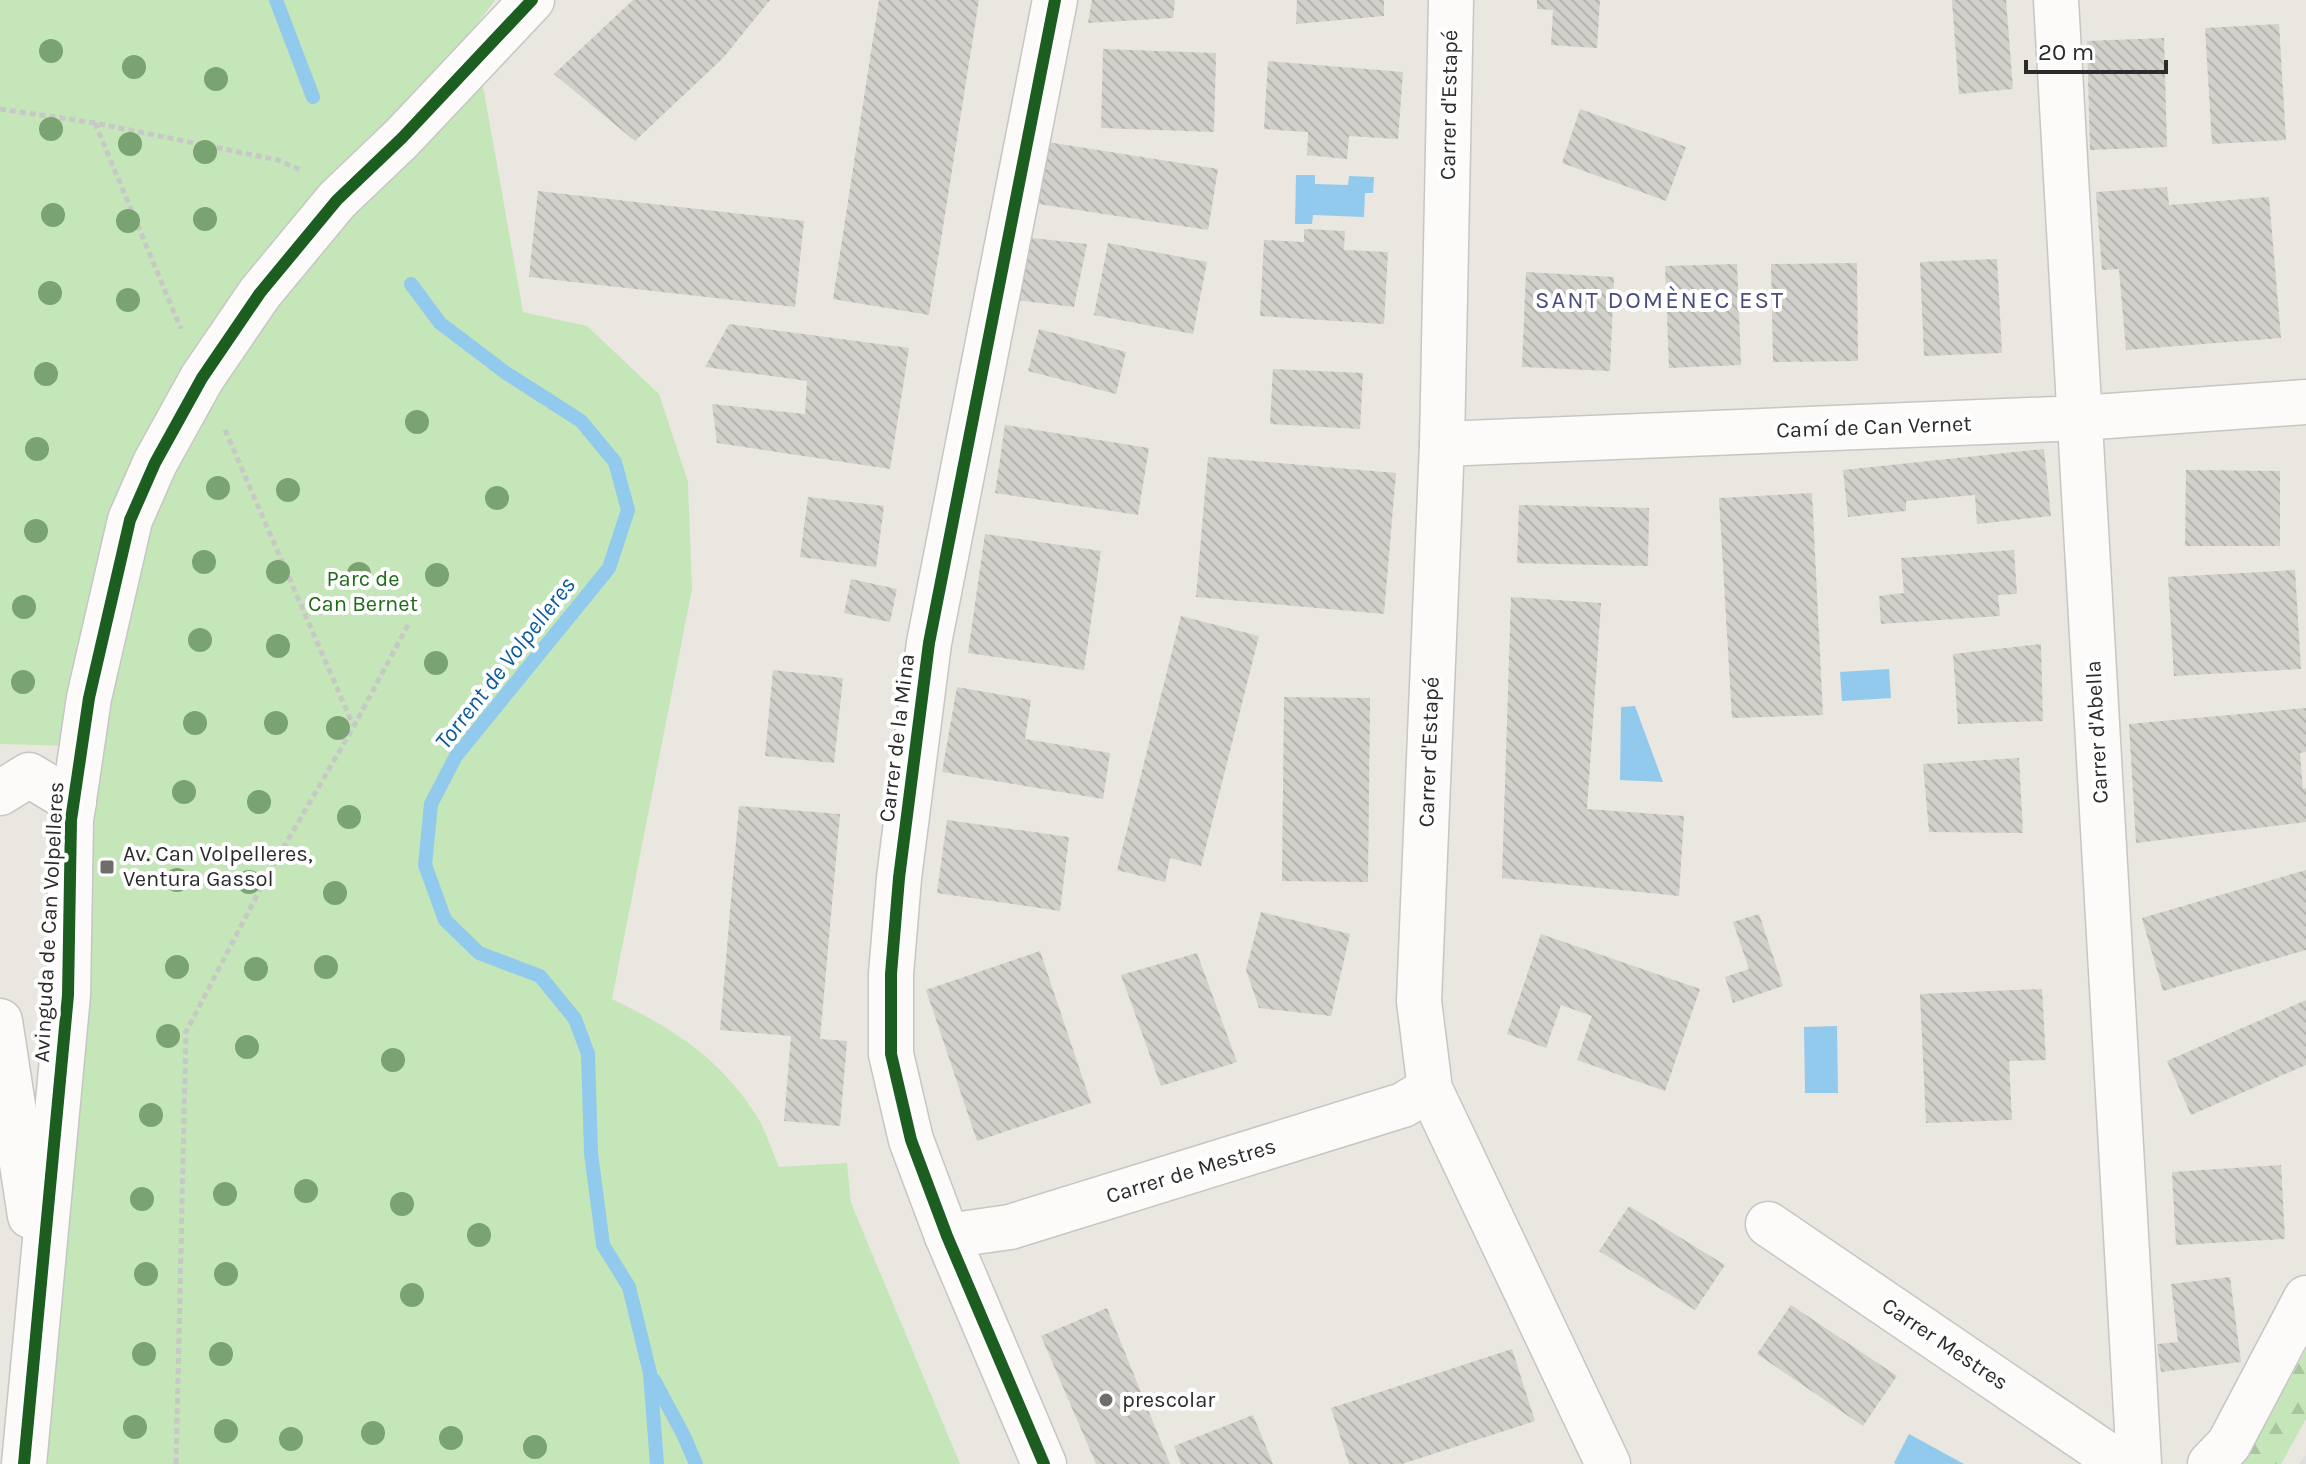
<svg xmlns="http://www.w3.org/2000/svg" width="2306" height="1464" viewBox="0 0 2306 1464" font-family="Karla,sans-serif">
  <style>
    .forest { fill: url(#forest-firs) }
    .park { fill: #c5e6b8 }
    .water { fill: #92caed }
    .lines { fill: none; stroke-linecap: round; stroke-linejoin: round }
    .stream { stroke: #92caed; stroke-width: 14 }
    .building { fill: url(#building-back-hatch) }
    .minor-casing { stroke: #c6c6c6; stroke-width: 47 }
    .path { stroke: #c8c8c7; stroke-width: 5; stroke-dasharray: 6 4; stroke-linecap: butt }
    .minor { stroke: #fcfbfa; stroke-width: 44 }
    .rail { stroke: #dededf; stroke-width: 6 }
    .cycleway-casing { stroke: #fff; stroke-width: 17 }
    .cycleway { stroke: #1b5e20; stroke-width: 12 }
    .tree { fill: #7aa372 }
    .poi-dot { fill: #6e6d6a; stroke: #fff; stroke-width: 3 }
    .labels { text-anchor: middle; dominant-baseline: central; stroke-width: 8; stroke-linejoin: round; paint-order: stroke }
    .street-label { font-size: 22px; fill: #2b2b2b; stroke: #fff }
    .park-label { font-size: 22px; fill: #1f6b18; stroke: #fff }
    .poi-label { font-size: 22px; fill: #2b2b2b; stroke: #fff; text-anchor: start }
    .neighbourhood-label { font-size: 24px; letter-spacing: 2px; fill: #494c7d; stroke: #fff }
    .water-label { font-size: 24px; font-style: italic; fill: #095aa0; stroke: #fff }
  </style>
  <defs>
    <pattern id="forest-firs" width="22" height="20" patternUnits="userSpaceOnUse" patternTransform="scale(2)"><rect width="22" height="20" fill="#c5e6b8"/><path d="M5 1l3.5 6h-7zM16 11l3.5 6h-7z" fill="#a9c59e"/></pattern>
    <pattern id="building-back-hatch" width="6" height="6" patternUnits="userSpaceOnUse" patternTransform="scale(2)"><rect width="6" height="6" fill="#d2d0cb"/><path d="M-1 5l2 2M0 0l6 6M5-1l2 2" fill="none" stroke="#b4b3ae"/></pattern>
  </defs>
  <rect width="100%" height="100%" fill="#e9e7e0"/>
  <path class="forest" d="M2306 1350V1419L2281 1464H2242Z"/>
  <path class="park" d="M0 0H495L462 44 482 80 523 312 587 326 659 394 688 482 692 589 612 999C672 1028 719 1057 756 1115 766 1130 771 1150 779 1167L847 1163 851 1203 960 1464H37L79 746 0 744Z"/>
  <g class="water">
    <path d="M1296 175H1315V184L1348 185 1349 176 1374 177 1373 193H1365L1364 217 1313 215 1312 224H1295Z"/>
    <path d="M1889 669 1891 698 1842 701 1840 672Z"/>
    <path d="M1635 706 1663 782 1620 780 1621 707Z"/>
    <path d="M1837 1026 1838 1093H1805L1804 1027Z"/>
    <path d="M1909 1434 1964 1464H1896L1894 1463Z"/>
  </g>
  <g class="lines">
    <g class="stream">
      <path d="M276 0 313 97"/>
      <path d="M411 284 440 323 506 373 581 421 615 462 628 510 609 568 456 756 431 804 425 865 445 920 479 953 540 976 575 1019 588 1054 591 1153 603 1245 629 1287 650 1373 657 1464"/>
      <path d="M654 1380 684 1436 696 1464"/>
    </g>
  </g>
  <g class="building">
    <path d="M633 0H770L723 58 635 141 554 74Z"/>
    <path d="M879 0H979L929 315 833 299Z"/>
    <path d="M1092 0H1175L1173 18 1088 23Z"/>
    <path d="M1297 0H1384V16L1296 24Z"/>
    <path d="M1537 0H1600L1597 48 1551 45 1553 10 1537 9Z"/>
    <path d="M1952 0H2006L2013 89 1959 94Z"/>
    <path d="M2279 24 2286 140 2212 144 2205 28Z"/>
    <path d="M2164 38 2167 147 2090 150 2087 41Z"/>
    <path d="M1103 49 1216 53 1214 132 1101 128Z"/>
    <path d="M1268 61 1403 72 1398 139 1349 136 1347 159 1307 155 1308 132 1264 129Z"/>
    <path d="M1580 109 1686 147 1666 201 1562 163Z"/>
    <path d="M1041 141 1218 169 1208 230 1032 203Z"/>
    <path d="M2167 187 2169 205 2269 197 2281 338 2126 350 2119 269 2102 270 2096 192Z"/>
    <path d="M538 191 804 221 795 307 529 277Z"/>
    <path d="M1304 229 1345 231 1344 250 1388 252 1384 324 1260 316 1264 240 1304 242Z"/>
    <path d="M1023 237 1087 244 1074 307 1008 299Z"/>
    <path d="M1108 243 1207 262 1193 334 1094 315Z"/>
    <path d="M1997 259 2002 353 1924 356 1920 262Z"/>
    <path d="M1857 263 1858 361 1773 362 1771 264Z"/>
    <path d="M1737 264 1741 365 1669 368 1665 266Z"/>
    <path d="M1526 272 1614 277 1610 371 1522 367Z"/>
    <path d="M729 324 909 348 890 469 717 443 712 404 805 414 807 381 705 367Z"/>
    <path d="M1039 329 1126 352 1116 394 1028 371Z"/>
    <path d="M1273 369 1363 373 1360 429 1270 424Z"/>
    <path d="M1005 425 1149 448 1138 515 995 493Z"/>
    <path d="M2044 449 2051 516 1977 524 1975 495 1906 501V511L1848 517 1843 470Z"/>
    <path d="M1208 457 1396 473 1384 614 1196 597Z"/>
    <path d="M2186 470 2280 471V546H2185Z"/>
    <path d="M1812 493 1823 715 1732 718 1719 498Z"/>
    <path d="M808 497 884 506 876 567 800 557Z"/>
    <path d="M1519 505 1649 508 1648 566 1517 563Z"/>
    <path d="M985 534 1101 551 1084 670 968 653Z"/>
    <path d="M2014 550 2017 594 1998 595 2000 616 1881 624 1879 596 1904 593 1901 558Z"/>
    <path d="M2295 570 2301 669 2174 676 2168 577Z"/>
    <path d="M851 579 897 589 890 622 844 613Z"/>
    <path d="M1511 597 1601 603 1587 809 1684 816 1679 896 1502 878Z"/>
    <path d="M1181 616 1259 636 1201 866 1170 858 1165 882 1117 870Z"/>
    <path d="M2041 644 2043 721 1958 724 1953 654Z"/>
    <path d="M773 670 843 678 834 763 765 756Z"/>
    <path d="M957 687 1031 700 1025 739 1110 753 1103 799 942 772Z"/>
    <path d="M1284 697 1370 698 1368 882 1282 881Z"/>
    <path d="M2306 708V752L2300 753 2303 789 2306 788V822L2136 843 2129 724Z"/>
    <path d="M2019 758 2023 833 1929 832 1923 764Z"/>
    <path d="M739 806 840 814 820 1039 847 1041 840 1126 784 1121 791 1036 720 1030Z"/>
    <path d="M947 820 1069 837 1060 911 937 893Z"/>
    <path d="M2306 870V950L2163 991 2142 918Z"/>
    <path d="M1261 912 1350 934 1331 1016 1259 1008 1246 970Z"/>
    <path d="M1759 914 1783 986 1733 1003 1725 977 1749 969 1733 922Z"/>
    <path d="M1541 934 1700 989 1665 1091 1577 1060 1592 1016 1561 1005 1546 1048 1507 1034Z"/>
    <path d="M1040 951 1091 1103 977 1141 926 990Z"/>
    <path d="M1197 953 1237 1062 1161 1086 1121 975Z"/>
    <path d="M2042 989 2046 1060 2009 1061 2012 1120 1926 1123 1920 994Z"/>
    <path d="M2306 1000V1065L2191 1115 2167 1061Z"/>
    <path d="M2281 1165 2285 1239 2176 1245 2172 1172Z"/>
    <path d="M1629 1206 1725 1265 1695 1310 1599 1251Z"/>
    <path d="M2230 1277 2241 1362 2161 1372 2157 1344 2178 1342 2171 1284Z"/>
    <path d="M1791 1305 1897 1376 1863 1426 1757 1354Z"/>
    <path d="M1107 1308 1170 1464H1096L1041 1336Z"/>
    <path d="M1512 1349 1535 1421 1402 1464H1349L1331 1408Z"/>
    <path d="M1253 1415 1273 1464H1181L1174 1446Z"/>
  </g>
  <g class="lines">
    <defs>
      <g id="minor">
        <path d="M1451 0 1442 444 1419 1001 1430 1089 1608 1464"/>
        <path d="M2056 0 2139 1464"/>
        <path d="M1442 444 2080 418 2306 402"/>
        <path d="M0 793 29 775 74 802"/>
        <path d="M0 1021 30 1216"/>
        <path d="M1768 1224 2121 1464"/>
        <path d="M947 1236 1010 1227 1403 1105 1430 1089"/>
        <path d="M24 1464 68 995 71 820 89 698 130 520 155 463 202 378 260 293 337 200 402 138 532 0"/>
        <path d="M1044 1464 947 1236 911 1140 891 1054V974L899 878 929 643 1055 0"/>
        <path d="M2210 1464 2229 1444 2306 1298"/>
      </g>
    </defs>
    <use href="#minor" class="minor-casing"/>
    <g class="path">
      <path d="M0 109 95 123 278 160 303 171"/>
      <path d="M95 123 181 329"/>
      <path d="M225 430 353 725"/>
      <path d="M176 1464 186 1032 267 876 354 726 408 625"/>
    </g>
    <use href="#minor" class="minor"/>
    <path class="rail" d="M2303 1464 2306 1459"/>
    <defs>
      <g id="cycleway">
        <path d="M24 1464 68 995 71 820 89 698 130 520 155 463 202 378 260 293 337 200 402 138 532 0"/>
        <path d="M1044 1464 947 1236 911 1140 891 1054V974L899 878 929 643 1055 0"/>
      </g>
    </defs>
    <use href="#cycleway" class="cycleway-casing"/>
    <use href="#cycleway" class="cycleway"/>
  </g>
  <g class="tree">
    <circle cx="51" cy="51" r="12"/>
    <circle cx="134" cy="67" r="12"/>
    <circle cx="216" cy="79" r="12"/>
    <circle cx="51" cy="129" r="12"/>
    <circle cx="130" cy="144" r="12"/>
    <circle cx="205" cy="152" r="12"/>
    <circle cx="53" cy="215" r="12"/>
    <circle cx="205" cy="219" r="12"/>
    <circle cx="128" cy="221" r="12"/>
    <circle cx="50" cy="293" r="12"/>
    <circle cx="128" cy="300" r="12"/>
    <circle cx="46" cy="374" r="12"/>
    <circle cx="417" cy="422" r="12"/>
    <circle cx="37" cy="449" r="12"/>
    <circle cx="218" cy="488" r="12"/>
    <circle cx="288" cy="490" r="12"/>
    <circle cx="497" cy="498" r="12"/>
    <circle cx="36" cy="531" r="12"/>
    <circle cx="204" cy="562" r="12"/>
    <circle cx="278" cy="572" r="12"/>
    <circle cx="359" cy="574" r="12"/>
    <circle cx="437" cy="575" r="12"/>
    <circle cx="24" cy="607" r="12"/>
    <circle cx="200" cy="640" r="12"/>
    <circle cx="278" cy="646" r="12"/>
    <circle cx="436" cy="663" r="12"/>
    <circle cx="23" cy="682" r="12"/>
    <circle cx="195" cy="723" r="12"/>
    <circle cx="276" cy="723" r="12"/>
    <circle cx="338" cy="728" r="12"/>
    <circle cx="184" cy="792" r="12"/>
    <circle cx="259" cy="802" r="12"/>
    <circle cx="349" cy="817" r="12"/>
    <circle cx="177" cy="880" r="12"/>
    <circle cx="249" cy="882" r="12"/>
    <circle cx="335" cy="893" r="12"/>
    <circle cx="177" cy="967" r="12"/>
    <circle cx="326" cy="967" r="12"/>
    <circle cx="256" cy="969" r="12"/>
    <circle cx="168" cy="1036" r="12"/>
    <circle cx="247" cy="1047" r="12"/>
    <circle cx="393" cy="1060" r="12"/>
    <circle cx="151" cy="1115" r="12"/>
    <circle cx="306" cy="1191" r="12"/>
    <circle cx="225" cy="1194" r="12"/>
    <circle cx="142" cy="1199" r="12"/>
    <circle cx="402" cy="1204" r="12"/>
    <circle cx="479" cy="1235" r="12"/>
    <circle cx="146" cy="1274" r="12"/>
    <circle cx="226" cy="1274" r="12"/>
    <circle cx="412" cy="1295" r="12"/>
    <circle cx="144" cy="1354" r="12"/>
    <circle cx="221" cy="1354" r="12"/>
    <circle cx="135" cy="1427" r="12"/>
    <circle cx="226" cy="1431" r="12"/>
    <circle cx="373" cy="1433" r="12"/>
    <circle cx="451" cy="1438" r="12"/>
    <circle cx="291" cy="1439" r="12"/>
    <circle cx="535" cy="1447" r="12"/>
  </g>
  <g class="poi-dot">
    <rect x="99" y="859" width="16" height="16" rx="4"/>
    <circle cx="1106" cy="1400" r="8"/>
  </g>
  <g class="labels">
    <g class="street-label">
      <text transform="translate(1449 105) rotate(-89)">Carrer d'Estapé</text>
      <text transform="translate(1874 427) rotate(-2)">Camí de Can Vernet</text>
      <text transform="translate(2097 732) rotate(-93)">Carrer d'Abella</text>
      <text transform="translate(897 738) rotate(-83)">Carrer de la Mina</text>
      <text transform="translate(1429 752) rotate(-88)">Carrer d'Estapé</text>
      <text transform="translate(49 922) rotate(-87)">Avinguda de Can Volpelleres</text>
      <text transform="translate(1191 1171) rotate(-17)">Carrer de Mestres</text>
      <text transform="translate(1945 1344) rotate(34)">Carrer Mestres</text>
    </g>
    <g class="park-label">
      <text x="363" y="579">Parc de<tspan x="363" dy="25">Can Bernet</tspan></text>
    </g>
    <g class="poi-label">
      <text x="123" y="854">Av. Can Volpelleres,<tspan x="123" dy="25">Ventura Gassol</tspan></text>
      <text x="1122" y="1400">prescolar</text>
    </g>
    <g class="neighbourhood-label">
      <text x="1660" y="300">SANT DOMÈNEC EST</text>
    </g>
    <g class="water-label">
      <text transform="translate(505 663) rotate(-52)">Torrent de Volpelleres</text>
    </g>
  </g>
  <path d="M2026 60v12h140v-12" fill="none" stroke="#2b2b2b" stroke-width="4"/>
  <text x="2038" y="60" font-size="24" fill="#2b2b2b" stroke="#ffffff" stroke-width="6" paint-order="stroke">20 m</text>
</svg>
